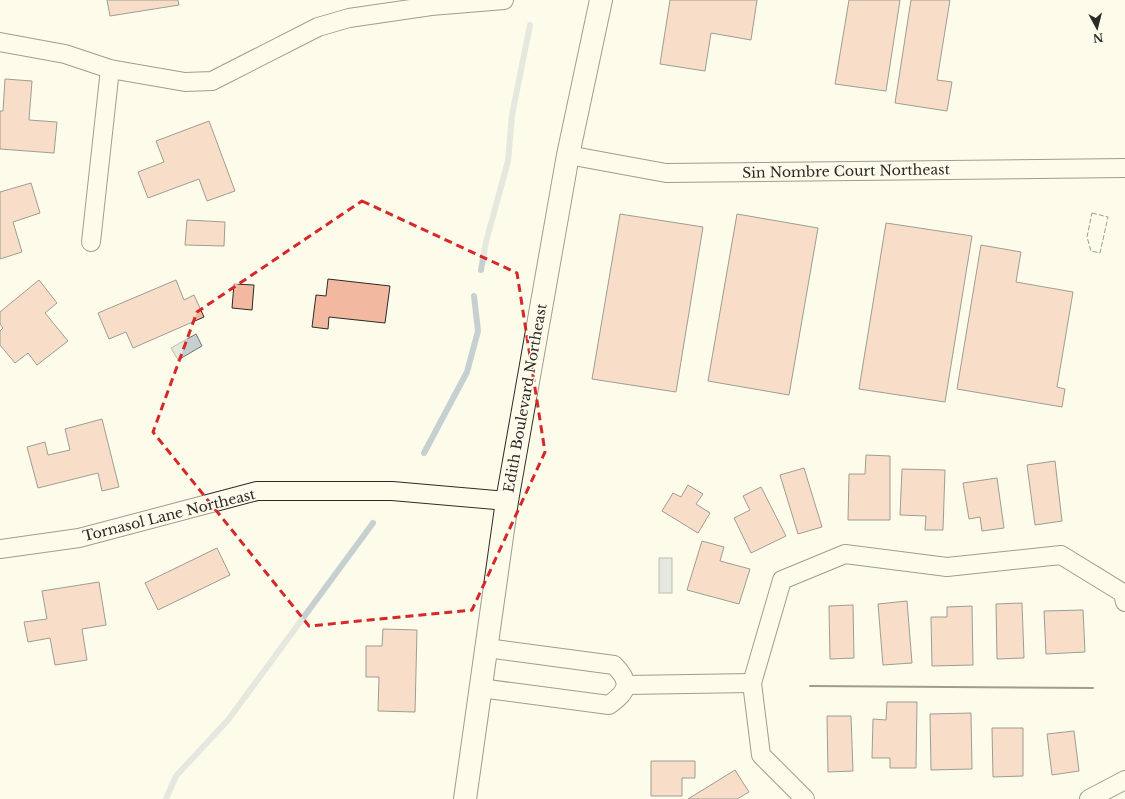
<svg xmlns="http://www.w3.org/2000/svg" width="1125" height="799" viewBox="0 0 1125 799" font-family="'Libre Baskerville',serif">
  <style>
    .water { fill: #c7d0d0; stroke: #74746e }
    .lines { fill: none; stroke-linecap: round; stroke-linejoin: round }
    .stream { stroke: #c7d0d0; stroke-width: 6 }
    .building { fill: #f2b8a0; stroke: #2b2b2b }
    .street-casing { stroke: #2b2b2b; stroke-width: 20 }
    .secondary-casing { stroke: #2b2b2b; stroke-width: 24 }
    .street { stroke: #fdfbea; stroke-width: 18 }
    .secondary { stroke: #fdfbea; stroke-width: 22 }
    .fence { stroke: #2b2b2b; stroke-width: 1; stroke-dasharray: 5 2; stroke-linecap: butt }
    .wall { stroke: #2b2b2b; stroke-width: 2 }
    .marked { fill: none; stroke: #d62828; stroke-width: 3; stroke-dasharray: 8 5; stroke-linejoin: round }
    .labels { text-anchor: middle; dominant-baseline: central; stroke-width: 3; stroke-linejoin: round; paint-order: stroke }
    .street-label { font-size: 14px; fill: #2b2b2b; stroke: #fdfbea }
  </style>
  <rect width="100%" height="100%" fill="#fdfbea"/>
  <g class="water">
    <path d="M196 334 202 346 178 360 171 348Z"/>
    <rect x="659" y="558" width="13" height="35"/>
  </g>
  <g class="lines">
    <g class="stream">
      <path d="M481 270 486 242 508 161 512 115 530 25"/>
      <path d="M424 453 467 372 478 331 474 296"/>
      <path d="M166 799 176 776 228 720 373 523"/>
    </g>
  </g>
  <g class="building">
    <path d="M107 0H178L179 5 110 16Z"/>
    <path d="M670 0H757L751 40 711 33 705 71 660 64Z"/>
    <path d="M849 0H900L886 91 835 84Z"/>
    <path d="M911 0H950L937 80 952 82 947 111 895 103Z"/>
    <path d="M5 79 32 81 29 120 57 122 54 153 0 149V111H3Z"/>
    <path d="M209 121 235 191 207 201 199 179 148 198 138 172 164 162 156 141Z"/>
    <path d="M31 183 40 213 13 222 22 252 0 259V192Z"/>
    <path d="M620 214 703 227 676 392 592 379Z"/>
    <path d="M737 214 818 228 789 395 708 381Z"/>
    <path d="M187 220 225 222 224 246 185 245Z"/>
    <path d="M886 223 972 236 945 402 859 389Z"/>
    <path d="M981 245 1021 252 1016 282 1073 292 1057 387 1065 389 1062 407 957 389Z"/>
    <path d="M328 279 390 286 385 323 329 317 328 329 312 327 316 295 326 296Z"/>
    <path d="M39 280 57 303 45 313 68 341 37 365 28 353 15 363 0 345V331L3 328 0 324V312Z"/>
    <path d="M176 280 184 300 194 295 204 317 133 348 126 332 109 339 98 313Z"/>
    <path d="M234 284 254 285 252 310 232 308Z"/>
    <path d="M102 419 119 487 102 491 98 473 38 488 27 447 45 442 48 455 70 450 65 429Z"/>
    <path d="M866 455 890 456V520H848L849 474H865Z"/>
    <path d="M1055 461 1062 521 1035 525 1027 465Z"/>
    <path d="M804 468 822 527 798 534 780 475Z"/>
    <path d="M902 469 945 470 943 530H925L926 516 900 515Z"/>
    <path d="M997 478 1004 528 982 531 980 517 969 519 963 483Z"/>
    <path d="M688 485 703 494 696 504 710 513 698 533 662 511 673 493 681 497Z"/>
    <path d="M761 487 786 536 751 553 734 518 750 510 743 496Z"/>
    <path d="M702 541 724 547 720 561 750 569 739 604 687 590Z"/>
    <path d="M217 548 230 575 158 610 145 583Z"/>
    <path d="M99 582 106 625 82 629 87 660 55 665 50 638 28 642 24 622 47 619 42 591Z"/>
    <path d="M907 601 912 663 883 665 878 604Z"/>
    <path d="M1022 603 1024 658 997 659 996 604Z"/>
    <path d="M853 605 854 658 830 659 829 606Z"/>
    <path d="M972 606 973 665 932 666 931 617H947V607Z"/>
    <path d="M1083 610 1085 652 1046 654 1044 611Z"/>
    <path d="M383 629 417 630 415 712 378 711 379 677H366V646H382Z"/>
    <path d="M887 702H917L916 768H890V758H872L873 719 886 720Z"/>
    <path d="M971 713 972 769 931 770 930 714Z"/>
    <path d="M827 716H851L853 771 828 772Z"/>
    <path d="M992 728H1023V776L993 777Z"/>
    <path d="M1074 731 1079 771 1052 775 1047 734Z"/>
    <path d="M651 761H695V778H682V796H651Z"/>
    <path d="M735 770 749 792 737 799H688Z"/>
  </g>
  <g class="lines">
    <defs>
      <g id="street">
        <path d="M0 42 65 54 110 69 185 82 212 81 318 27 349 18 431 6 504 0"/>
        <path d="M568 155 666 173 1125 168"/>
        <path d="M91 242 110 69"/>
        <path d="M0 549 79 538 257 491H392L507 501"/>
        <path d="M626 685 752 683"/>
        <path d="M480 688 609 705C628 691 632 683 614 665L487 648"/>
        <path d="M805 799 761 755 752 683 782 580 845 554 947 567 1061 555 1123 593 1125 602"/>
        <path d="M1089 799 1125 780"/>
      </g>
      <path id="secondary" d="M465 799 507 501 568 155 601 0"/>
    </defs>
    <use href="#street" class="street-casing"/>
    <use href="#secondary" class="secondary-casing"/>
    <use href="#street" class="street"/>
    <use href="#secondary" class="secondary"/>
    <path class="fence" d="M1092 213 1108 217 1100 253 1091 251 1087 237Z"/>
    <path class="wall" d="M810 686 1093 688"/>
  </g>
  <path d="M0 0H1125V799H0ZM362 201 517 273 545 452 472 610 309 626 153 432 197 312Z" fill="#fdfbea" fill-opacity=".55" fill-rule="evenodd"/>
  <path class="marked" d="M362 201 517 273 545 452 472 610 309 626 153 432 197 312Z"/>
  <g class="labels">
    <g class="street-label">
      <text transform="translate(846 171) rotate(-1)">Sin Nombre Court Northeast</text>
      <text transform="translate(525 398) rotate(-80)">Edith Boulevard Northeast</text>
      <text transform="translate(169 515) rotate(-14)">Tornasol Lane Northeast</text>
    </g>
  </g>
  <g transform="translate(1097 28) rotate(173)" stroke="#fdfbea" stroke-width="3" paint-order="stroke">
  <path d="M0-3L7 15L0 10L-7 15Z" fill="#2b2b2b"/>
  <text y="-6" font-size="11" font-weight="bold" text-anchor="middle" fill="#2b2b2b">N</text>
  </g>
</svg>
